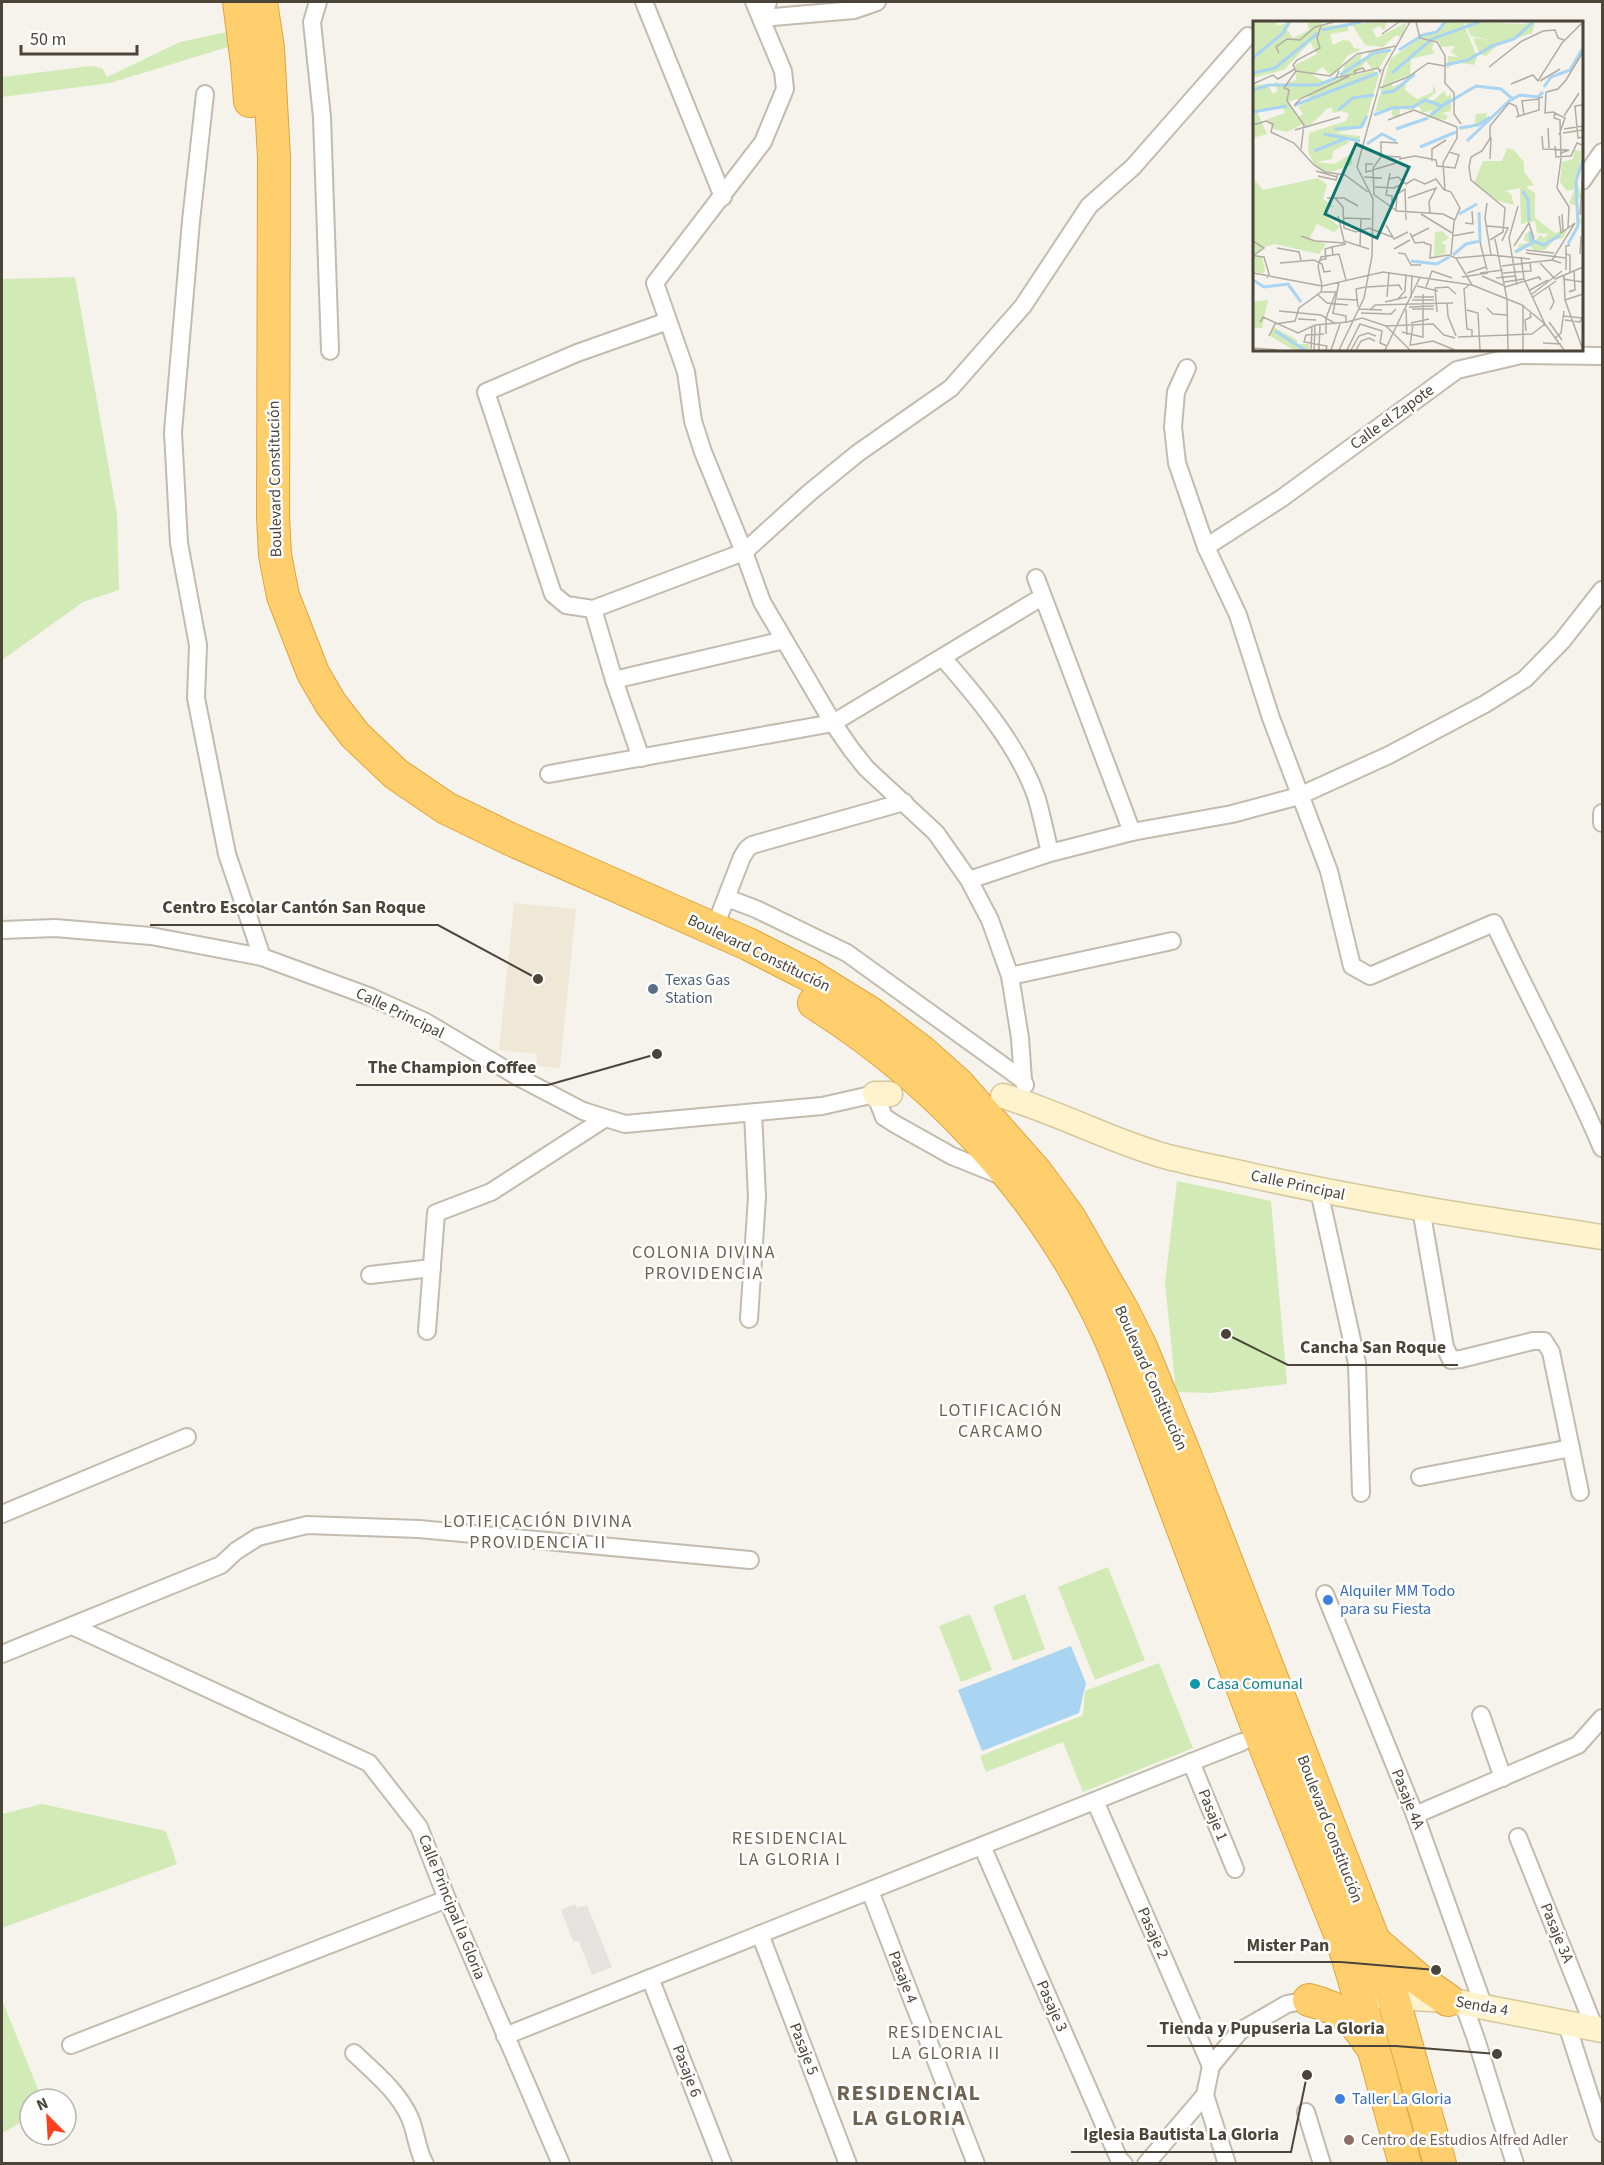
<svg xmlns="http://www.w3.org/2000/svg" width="1604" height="2165" viewBox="0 0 1604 2165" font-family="'Source Sans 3',sans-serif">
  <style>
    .education { fill: #efe8d6 }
    .green { fill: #d2eab5 }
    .parking { fill: #e5e3e0 }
    .water { fill: #a9d4f2 }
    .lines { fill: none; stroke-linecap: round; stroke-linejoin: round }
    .street-casing { stroke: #c2bbae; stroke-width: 20 }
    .secondary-casing { stroke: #d6c79b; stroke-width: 27 }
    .highway-casing { stroke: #e0a43c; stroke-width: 34 }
    .street { stroke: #fff; stroke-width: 16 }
    .secondary { stroke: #fff3cd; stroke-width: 24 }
    .highway { stroke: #ffcf6e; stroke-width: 32 }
    .service-dot { fill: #5c6f8a; stroke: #fff; stroke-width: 2 }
    .shop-dot { fill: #3f7fe0; stroke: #fff; stroke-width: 2 }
    .culture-dot { fill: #0f9aa8; stroke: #fff; stroke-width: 2 }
    .education-dot { fill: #8d6e63; stroke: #fff; stroke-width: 2 }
    .labels { text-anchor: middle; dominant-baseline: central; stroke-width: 5; stroke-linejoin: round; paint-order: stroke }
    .street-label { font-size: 16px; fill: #4b4439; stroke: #fff }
    .service-label { font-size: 16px; fill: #4e5e75; stroke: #fff; text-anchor: start }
    .shop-label { font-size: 16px; fill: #366cbe; stroke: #fff; text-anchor: start }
    .culture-label { font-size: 16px; fill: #0d838f; stroke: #fff; text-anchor: start }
    .education-label { font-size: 16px; fill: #785e54; stroke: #fff; text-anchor: start }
    .neighbourhood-label { font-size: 18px; letter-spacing: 1.5px; fill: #6e6250; stroke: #fff }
    .district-label { font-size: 22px; font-weight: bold; letter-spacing: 1.5px; fill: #6e6250; stroke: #fff }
    .inset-river { fill: none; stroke: #a9d4f2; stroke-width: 3 }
    .inset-road { fill: none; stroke: #b2ada4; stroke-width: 1.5 }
    .view { fill: #0f766e; fill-opacity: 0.15; stroke: #0f766e; stroke-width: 3 }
    .inset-edge { fill: none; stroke: #4b4439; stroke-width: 3 }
    .leader { fill: none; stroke: #4b4439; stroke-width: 2 }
    .callout-dot { fill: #4b4439; stroke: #fff; stroke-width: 2 }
    .callout-label { font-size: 18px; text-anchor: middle; font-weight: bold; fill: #4b4439; stroke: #fff; stroke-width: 5; stroke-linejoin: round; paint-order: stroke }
  </style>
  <rect width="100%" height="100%" fill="#f6f3ec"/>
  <path class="education" d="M514 903 576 909 560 1068 536 1066 537 1054 499 1050Z"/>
  <g class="green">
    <path d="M227 32 231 46 110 83 2 97V77L91 66 102 68 107 77 180 42Z"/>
    <path d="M75 277 117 514 119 590 83 602 2 660V279Z"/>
    <path d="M1177 1181 1271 1201 1287 1384 1210 1393 1176 1392 1165 1283Z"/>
    <path d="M1108 1567 1145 1660 1095 1680 1058 1587Z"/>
    <path d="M1025 1594 1045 1649 1013 1661 993 1606Z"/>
    <path d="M970 1614 992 1670 961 1682 939 1626Z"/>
    <path d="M1159 1663 1193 1748 1083 1792 1063 1742 986 1772 980 1756 1083 1715 1085 1691Z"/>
    <path d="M42 1804 166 1831 177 1864 2 1928V1814Z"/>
    <path d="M2 2000 42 2099H30V2118L2 2133Z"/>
  </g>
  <path class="parking" d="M575 1904 577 1908 587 1905 612 1967 592 1975 579 1942 573 1941 561 1910Z"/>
  <path class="water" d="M1071 1646 1086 1683 1079 1713 982 1751 958 1690Z"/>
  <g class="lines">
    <defs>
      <g id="street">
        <path d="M318 2 312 22 322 117 330 351"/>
        <path d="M644 2 723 197"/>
        <path d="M754 2 783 71 785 89 763 142 655 283 686 372 693 421 703 452 744 552 762 602 833 723 851 749 866 768 936 833 969 880 990 920 1010 976 1020 1038 1023 1080"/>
        <path d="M768 2 761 18 854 10 877 2"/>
        <path d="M205 94 191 221 173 432 179 543 198 645 196 698 227 854 262 957"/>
        <path d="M1582 181 1602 152"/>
        <path d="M668 321 577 353 486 392 553 594 566 605 593 609 744 552 809 493 858 453 951 388 1023 306 1089 206 1133 167 1248 36"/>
        <path d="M1187 368 1176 392 1173 427 1177 463 1206 547 1238 615 1271 718 1329 871 1352 966 1370 976 1494 923C1529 999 1570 1072 1602 1148"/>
        <path d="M1206 547 1282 498 1457 370 1521 355 1602 356"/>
        <path d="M1036 578 1132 832"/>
        <path d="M593 609 614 680 641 758"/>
        <path d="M943 658C978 698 1020 748 1037 799 1042 817 1046 836 1050 853"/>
        <path d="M614 680 784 640"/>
        <path d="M549 774 833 723 1042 597"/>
        <path d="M1602 813V823"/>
        <path d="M969 880 1050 853 1132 832 1232 814 1299 796 1389 755 1485 704 1525 679 1562 641 1602 590"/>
        <path d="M727 898 756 909 847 953 1023 1080 1025 1085"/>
        <path d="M714 929 742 857 747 849 752 845 904 802"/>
        <path d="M2 930 55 928 151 936 262 957 371 997 424 1021 520 1078 583 1111 625 1124 822 1106 875 1094 884 1117 895 1124 952 1156 1002 1176"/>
        <path d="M1010 976 1172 941"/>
        <path d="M1319 1191 1357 1363 1361 1493"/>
        <path d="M1421 1209 1445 1347 1451 1360 1461 1359 1533 1341H1544L1551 1352 1580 1492"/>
        <path d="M370 1275 432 1268"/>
        <path d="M749 1319 757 1197 753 1113"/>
        <path d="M427 1331 436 1213 491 1192 604 1119"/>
        <path d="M1420 1477 1571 1448"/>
        <path d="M2 1514 187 1437"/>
        <path d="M1325 1594 1415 1815 1484 2007"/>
        <path d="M72 1626 369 1763 419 1827 447 1899 561 2164"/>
        <path d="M2 1654 221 1565 236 1551 258 1537 307 1525 419 1529 750 1560"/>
        <path d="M1481 1715 1503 1778"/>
        <path d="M1191 1762 1235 1869"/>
        <path d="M1095 1801 1211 2066"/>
        <path d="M1415 1815 1578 1745 1602 1718"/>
        <path d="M1518 1837 1595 2029"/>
        <path d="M982 1846 1119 2159 1124 2164"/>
        <path d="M870 1891 976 2164"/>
        <path d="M760 1934 848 2164"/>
        <path d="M650 1978 723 2164"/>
        <path d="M1463 2003 1476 2039 1515 2164"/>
        <path d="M1566 2022 1602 2133"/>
        <path d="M505 2036 1242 1742"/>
        <path d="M71 2045 447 1899"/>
        <path d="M354 2053C374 2072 398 2091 410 2118 416 2132 417 2150 425 2164"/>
        <path d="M1205 2095 1227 2164"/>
        <path d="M1306 2112 1322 2164"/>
        <path d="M1146 2164 1205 2095 1211 2066 1240 2031 1287 2004 1314 1999"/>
      </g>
      <g id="secondary">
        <path d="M875 1094H890"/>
        <path d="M1003 1096C1057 1112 1107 1139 1161 1155 1189 1163 1220 1168 1249 1175 1366 1201 1484 1219 1602 1237"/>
        <path d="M1377 1996 1448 2000 1602 2030"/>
      </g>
      <g id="highway">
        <path d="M239 2 247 63 250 101"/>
        <path d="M261 2 268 48 274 158 273 517 275 555 283 596 313 673 331 704 355 735 396 774 446 808 510 839 748 944 809 975 872 1014 921 1051 958 1084 1036 1172 1069 1217 1124 1313 1141 1347 1184 1452 1374 1941 1393 1997 1440 2164"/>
        <path d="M814 1003C950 1089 1063 1216 1122 1367L1257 1726 1342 1939 1359 1996 1405 2164"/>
        <path d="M1376 1943 1418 1979 1448 2000"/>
        <path d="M1309 2000C1339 2008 1352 2016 1369 2043"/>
      </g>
    </defs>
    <use href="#street" class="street-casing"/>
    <use href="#secondary" class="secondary-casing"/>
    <use href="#highway" class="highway-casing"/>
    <use href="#street" class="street"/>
    <use href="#secondary" class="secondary"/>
    <use href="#highway" class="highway"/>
  </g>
  <circle class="service-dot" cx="653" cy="989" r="6"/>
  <g class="shop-dot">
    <circle cx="1328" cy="1600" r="6"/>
    <circle cx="1340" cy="2099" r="6"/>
  </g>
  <circle class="culture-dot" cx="1195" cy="1684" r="6"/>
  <circle class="education-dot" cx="1349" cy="2140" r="6"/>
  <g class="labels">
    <g class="street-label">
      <text transform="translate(1392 417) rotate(-36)">Calle el Zapote</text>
      <text transform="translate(275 479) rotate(-91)">Boulevard Constitución</text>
      <text transform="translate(759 953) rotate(26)">Boulevard Constitución</text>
      <text transform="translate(400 1013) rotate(26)">Calle Principal</text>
      <text transform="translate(1298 1185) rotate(12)">Calle Principal</text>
      <text transform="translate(1151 1378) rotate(66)">Boulevard Constitución</text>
      <text transform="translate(1408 1799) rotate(68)">Pasaje 4A</text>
      <text transform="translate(1213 1815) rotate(68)">Pasaje 1</text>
      <text transform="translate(1330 1829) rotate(69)">Boulevard Constitución</text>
      <text transform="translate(452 1907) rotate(68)">Calle Principal la Gloria</text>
      <text transform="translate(1153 1933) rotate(66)">Pasaje 2</text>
      <text transform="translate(1557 1933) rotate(68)">Pasaje 3A</text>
      <text transform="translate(903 1977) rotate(69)">Pasaje 4</text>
      <text transform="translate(1052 2006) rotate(66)">Pasaje 3</text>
      <text transform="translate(1482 2006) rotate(10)">Senda 4</text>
      <text transform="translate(804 2049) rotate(69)">Pasaje 5</text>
      <text transform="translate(687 2071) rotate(69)">Pasaje 6</text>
    </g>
    <g class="service-label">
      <text x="665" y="980">Texas Gas<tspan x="665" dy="18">Station</tspan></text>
    </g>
    <g class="shop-label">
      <text x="1340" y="1591">Alquiler MM Todo<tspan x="1340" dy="18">para su Fiesta</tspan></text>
      <text x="1352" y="2099">Taller La Gloria</text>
    </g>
    <g class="culture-label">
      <text x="1207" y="1684">Casa Comunal</text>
    </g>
    <g class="education-label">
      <text x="1361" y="2140">Centro de Estudios Alfred Adler</text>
    </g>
    <g class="neighbourhood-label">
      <text x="704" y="1252">COLONIA DIVINA<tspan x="704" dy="21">PROVIDENCIA</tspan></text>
      <text x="1001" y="1410">LOTIFICACIÓN<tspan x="1001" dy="21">CARCAMO</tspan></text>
      <text x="538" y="1521">LOTIFICACIÓN DIVINA<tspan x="538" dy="21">PROVIDENCIA II</tspan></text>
      <text x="790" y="1838">RESIDENCIAL<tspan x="790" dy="21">LA GLORIA I</tspan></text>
      <text x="946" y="2032">RESIDENCIAL<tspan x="946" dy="21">LA GLORIA II</tspan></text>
    </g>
    <g class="district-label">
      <text x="909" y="2093">RESIDENCIAL<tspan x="909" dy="25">LA GLORIA</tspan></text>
    </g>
  </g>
  <g transform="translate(1253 21)">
    <rect width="330" height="330" fill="#f6f3ec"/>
    <path d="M0 1H24L23 5 39 1 34 9 40 17 56 9 54 1H70L67 5 134 1 131 9 126 5 119 9 124 17 154 1 150 17 143 14 130 26 112 24 100 5H95V10L77 13 80 24 90 19 97 20 101 27 109 28 94 35 85 50 77 54 70 46 59 54 74 62 86 58 92 44 109 31 107 42 116 34 114 30 137 29 126 48H119L113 40 101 55 119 49 126 54 111 106 82 112 107 115V121L85 115 97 121 80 130 79 138 63 141 82 143 99 132V144L75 152 62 145 55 130 56 112 93 100 96 93 89 90 80 92 79 87H75L54 107 50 103 34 111 21 108 13 99 32 92 30 87 4 90 14 113 0 117V64L15 63 20 73 25 70 21 60 29 64 43 59 42 44 64 33 57 21 31 49 0 57ZM54 75 57 79 45 86 50 93 44 97 35 81ZM189 1H210L224 36 221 44 202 41 194 48 195 35 205 36 198 31 202 25 187 26 186 20 167 16 187 10ZM212 1 269 3 282 1 279 12 245 24 233 35 227 33 220 17 239 19 218 15ZM166 18 181 21 179 29 182 32 158 38 157 54 138 61 140 66 153 60 152 69 164 78 180 71V62L183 71 174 79H181L191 70 194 76 198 73V90L189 92 195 95 193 99 175 97 179 89 169 92 166 85 159 89 147 88V94L142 97 138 92 142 86 122 91 137 38ZM234 92 232 103 205 110 222 102 223 93ZM330 123 324 160 329 178 325 177 324 183 326 196 330 202V205L323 198V185L316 182 322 168 314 170 307 161 309 141 320 138 321 129 329 130ZM254 127 261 129 271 141V151L281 164 273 166 282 172V197L302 212 315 207 310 217 301 219 292 229H281L277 225 263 233 266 223 275 222 271 219 272 213 278 211 282 221 287 214 291 217 296 213 284 212 282 200 268 203 267 167 252 170 258 173 261 184 246 180 221 162 230 140H249ZM0 157 10 169 65 157 74 164 70 178 82 186H75L70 193 87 206 81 211 64 203 56 218 73 223 66 233 22 223 11 226 2 233 9 236 12 249 10 253 0 250ZM189 210 196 217 188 222 193 224 192 233 181 235 182 211ZM15 279 9 307H0V281ZM21 306 44 319V323H56V329H41L17 315Z" fill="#d2eab5" fill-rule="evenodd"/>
    <path class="inset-river" d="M69 9 108 1M146 29 170 14 184 11 192 1M0 37 30 12 36 1M192 44 215 39 239 25 261 18 280 1M0 52 22 47 65 12M139 52 179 18 226 1M87 54 121 32 138 29M291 66 298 56 317 49 330 27M0 69 16 64H65L83 57M129 72 141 70 162 53M42 84 125 52M85 89 100 77 121 74M0 91 34 85M121 94 139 87 160 86 172 79 189 85 223 65 248 68 261 79M178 94 197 79M206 107 225 104 237 96M82 108 108 106 114 95M143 108 175 97M71 113 107 120M214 120 256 80 267 74 285 76 290 71M114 123 129 113 143 120M167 126 203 111M61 130 94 117M270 170 275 179 276 200M206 193 224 183M277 210 278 219 291 224 307 214M315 223 325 205 323 160 330 139M262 231 281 221M200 234 213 223 227 220 226 191M158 240 184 243 196 236M0 259 11 266 35 263 48 281M22 310 52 329"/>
    <path class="inset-road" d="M163 1 167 17 184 21 192 35V62L201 72V93L208 103M129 13 146 1M26 32 23 26 34 18 47 19 62 6 81 1M236 46 269 20 290 10 302 9 305 17 311 19M43 50 77 55 104 33 143 25M43 50 31 67 36 69 34 80 51 104 48 128M43 50 40 44 44 39 67 27 64 17 68 5M86 50 83 57 125 47 127 51 128 48M102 54 101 50 110 47 112 51M287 60 307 48M0 63 20 54 25 58 42 48M258 63 280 54 285 60 309 22 330 1M127 67 155 56 175 42 192 45M293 71 292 92 300 91 312 97 306 114M293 71 305 68 313 59 330 31M329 84 322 85 325 117 330 116M41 85 47 78 96 55M302 91 301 97 307 99 308 138 304 167 316 186 315 207M271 94 269 80 286 78M311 95 326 72M263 96 286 89V77L290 76M135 99 161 89 204 106M0 104 13 100 20 103 18 111 41 122 61 144 72 151 92 154 115 171M295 107 296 127M311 108 330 105M42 109 87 96M310 112 330 109M289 115 290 128 316 129 308 132M237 117V105L256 82 263 85 266 95M302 125 303 136 318 135 324 122 329 124M128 135 148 136M146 138 162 135 183 139 184 145 202 147 206 134 196 131M237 138 238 116M179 140V128L193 119M120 143H113V151L143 142M63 150 84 156M137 152 133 174 139 175V187M65 155 83 159 85 152M111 156 129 157M135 158 145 156 153 163 161 158 172 163 183 158 191 169M122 166 141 167 151 162M120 173 144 190 190 193 202 199M121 173 120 147 128 136V121L145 122M74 177H91L105 185M82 177 90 186 91 207 103 211 116 207 139 216M155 177 183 167 176 181 177 192M234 182 232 197 238 234M143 189 144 173 152 168 153 199M168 193 199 212M309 193 310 211M327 194 330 147M85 195 91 220 116 228M90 197 118 198M212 202 220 203 219 190M133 204 141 218 155 211M234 205 255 207 249 220M157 212 162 222 172 221M48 215 62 220 92 222M199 215 221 211M158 216 176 207M242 218 254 278M237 219 250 211 252 187 218 159 216 146 218 136 229 130 238 116M0 220 11 227 1 234M227 221 234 249M171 222 178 224 177 237 195 234 203 237 219 264M261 225 276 202 281 218M107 226 108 197M24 227 46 231 48 239M141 228 157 219M273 229 301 232M145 232 152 233 158 244H168M273 232 313 237M86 233 93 259M313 233 317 234V251M327 233 328 215M80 234 79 226 93 223M198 234 201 201 207 187 198 171 192 169 190 142 204 117V106M2 235 11 236 16 253 14 257M268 236 271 258 292 303 311 329M203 237 238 234 277 238M67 239 73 238 72 228 79 226M299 239 322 202 308 212 306 195M27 242 61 239 69 243 71 251 78 250M287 242 302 258M249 245 299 239 308 242M313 249V225L317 224M0 252 69 265 65 245 68 236 86 233M214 252 233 246M227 252 250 249M250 252 278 250 277 242M311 254 312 279 330 329M229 255 252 265M209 256 235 252M243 257 262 255M302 258 330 246M310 258 330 261M251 261 271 258M216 264 211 268 214 308 219 309V316M264 264 256 217 265 185M164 265 185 270M114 266 146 264 149 269M173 266 179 250 199 257M252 266 286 256 288 259M296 266 301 281 297 289M277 269 295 259M320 269 316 271 322 269 321 250M69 271H83L73 297V313M279 273 309 250M65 274 74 282 95 284M134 276 136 251M161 276H181M280 276 303 260M158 277 159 254M84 278 105 279M145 278 152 270 153 253M159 279H181M254 279 255 329M312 279 330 273M132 281 154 276M194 282 195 295 203 315M270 285V329M105 286 103 268 112 266M156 286 181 285M234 287 240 293 254 294M106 288 129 289M153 288 154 314M159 288H181M117 289 122 284 200 282M214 289 225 292 227 329M26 290 68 294 83 303M184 291 182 267 195 266 203 273M79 292 93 295V301M80 292 86 261M108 292 138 293 143 288M310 295 330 297M45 298 63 299M312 299 327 301 329 297M7 301 10 296 45 312 62 304 95 301M94 301 109 297 133 305 180 303 191 314 202 317M296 301 309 319M158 302 176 298M133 305 157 329M273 310 272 299 278 296 277 292M149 311 169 316M71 313 53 314 51 321 74 325 73 329M16 315 22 303 42 300 46 287 68 271 69 265 130 251 219 264 269 284 292 303M205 316 279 313 292 303M170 317V273M302 317 308 312 311 290M290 322 308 323M158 324 180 320 202 329M157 325 160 303M0 327 25 329M58 328 59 306M61 329 62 304M66 329 67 304M78 329 87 303M86 329 111 277 119 235 120 178 104 146 131 47 157 1M94 329 107 303 129 310 127 322 134 325M98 329 106 315 115 312 123 315M103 329 108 320 116 317 122 320M132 329 167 256"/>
    <path class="view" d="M103 123 156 146 124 217 72 193Z"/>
    <rect width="330" height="330" class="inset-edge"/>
  </g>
  <path class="leader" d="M538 979L438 925H150M657 1054L548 1085H356M1226 1334L1288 1365H1458M1436 1970L1341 1962H1234M1497 2054L1396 2046H1147M1307 2075L1291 2152H1071"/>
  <g class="callout-dot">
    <circle cx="538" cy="979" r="6"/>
    <circle cx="657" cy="1054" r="6"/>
    <circle cx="1226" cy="1334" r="6"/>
    <circle cx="1436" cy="1970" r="6"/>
    <circle cx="1497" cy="2054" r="6"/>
    <circle cx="1307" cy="2075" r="6"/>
  </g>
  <g class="callout-label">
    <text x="294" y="913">Centro Escolar Cantón San Roque</text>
    <text x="452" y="1073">The Champion Coffee</text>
    <text x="1373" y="1353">Cancha San Roque</text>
    <text x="1288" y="1951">Mister Pan</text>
    <text x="1272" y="2034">Tienda y Pupuseria La Gloria</text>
    <text x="1181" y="2140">Iglesia Bautista La Gloria</text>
  </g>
  <rect width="1604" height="2165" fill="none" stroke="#4b4439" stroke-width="6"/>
  <g transform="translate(48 2117) rotate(336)"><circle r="28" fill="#ffffff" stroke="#b7b4b0" stroke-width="1.5"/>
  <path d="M0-4.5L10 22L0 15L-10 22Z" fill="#fc3f1d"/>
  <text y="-9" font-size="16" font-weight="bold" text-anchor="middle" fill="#4b4439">N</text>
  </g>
  <path d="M21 45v9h116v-9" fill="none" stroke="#4b4439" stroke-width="3"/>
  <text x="30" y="45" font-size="18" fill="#4b4439" stroke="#ffffff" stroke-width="4.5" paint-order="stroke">50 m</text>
</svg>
